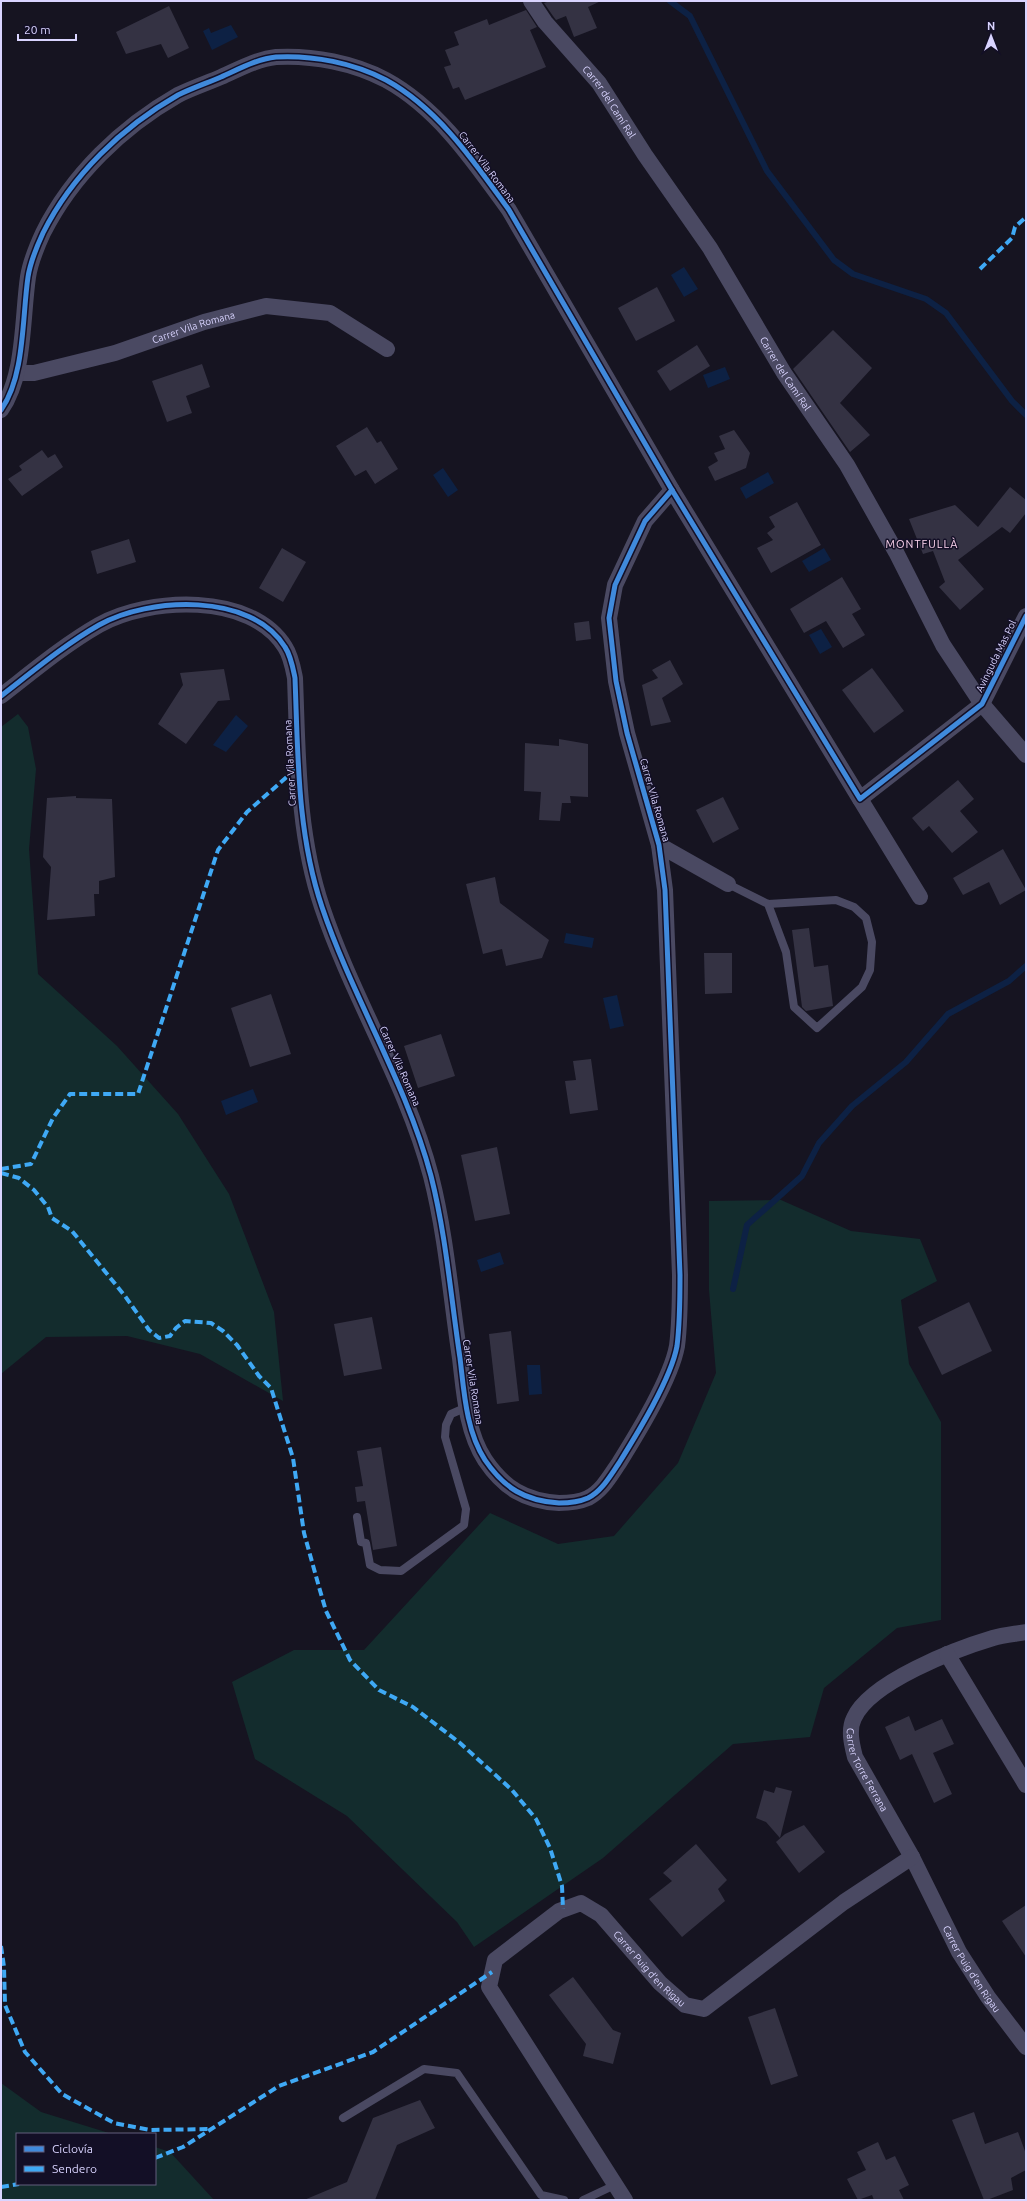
<svg xmlns="http://www.w3.org/2000/svg" width="1027" height="2201" viewBox="0 0 1027 2201" font-family="Ubuntu,sans-serif">
  <style>
    .green { fill: #132c2d }
    .water { fill: #0d2144 }
    .lines { fill: none; stroke-linecap: round; stroke-linejoin: round }
    .stream { stroke: #0d2144; stroke-width: 6 }
    .building { fill: #343243 }
    .service { stroke: #4a4962; stroke-width: 8 }
    .minor { stroke: #4a4962; stroke-width: 16 }
    .quiet { stroke: #3fa9f5; stroke-width: 4; stroke-dasharray: 8 4; stroke-linecap: butt }
    .cycleway-casing { stroke: #130f26; stroke-width: 8 }
    .cycleway { stroke: #408adc; stroke-width: 5 }
    .labels { text-anchor: middle; dominant-baseline: central; stroke-width: 3; stroke-linejoin: round; paint-order: stroke }
    .street-label { font-size: 10px; fill: #d9d4ff; stroke: #130f26 }
    .neighbourhood-label { font-size: 11px; letter-spacing: 1px; fill: #ffd6f0; stroke: #130f26 }
  </style>
  <rect width="100%" height="100%" fill="#161421"/>
  <g class="green">
    <path d="M18 714 28 727 36 769 29 849 38 974 117 1046 178 1114 229 1194 274 1312 283 1401 200 1354 127 1336 46 1337 1 1374V727Z"/>
    <path d="M781 1200 851 1231 920 1239 937 1281 901 1300 909 1364 941 1422V1620L897 1628 824 1688 810 1737 733 1744 603 1858 474 1947 457 1922 347 1816 255 1759 232 1682 294 1650H364L490 1513 558 1544 614 1536 678 1463 716 1373 709 1290V1201Z"/>
    <path d="M1 2083 41 2112 112 2134H17V2184H155V2147L170 2152 214 2200H1Z"/>
  </g>
  <g class="water">
    <path d="M231 25 238 37 212 50 203 31 209 28 211 33Z"/>
    <path d="M684 267 698 289 684 297 671 275Z"/>
    <path d="M725 367 730 379 708 388 703 375Z"/>
    <path d="M443 468 458 490 448 497 433 475Z"/>
    <path d="M768 472 774 483 746 499 740 488Z"/>
    <path d="M824 548 831 560 809 572 802 561Z"/>
    <path d="M821 629 832 647 820 654 809 635Z"/>
    <path d="M236 715 248 726 226 752 213 745Z"/>
    <path d="M566 933 594 938 592 948 564 943Z"/>
    <path d="M617 995 624 1026 610 1029 603 998Z"/>
    <path d="M253 1089 258 1102 226 1115 221 1101Z"/>
    <path d="M500 1252 504 1264 481 1272 477 1260Z"/>
    <path d="M527 1365H540L542 1394 529 1395Z"/>
  </g>
  <g class="lines">
    <g class="stream">
      <path d="M670 1 690 16 767 171 834 260 853 274 926 299 946 313 1012 401 1026 415"/>
      <path d="M733 1289 747 1225 802 1176 819 1143 852 1106 906 1062 948 1014 1009 981 1026 966"/>
    </g>
  </g>
  <g class="building">
    <path d="M550 1H601L588 7 597 28 574 37 566 16 556 20 553 16 544 3Z"/>
    <path d="M169 6 189 48 168 58 161 44 126 54 116 32Z"/>
    <path d="M526 10 537 27 530 30 546 67 465 100 459 87 453 89 444 67 451 65 445 50 459 45 454 32 487 19 489 25Z"/>
    <path d="M657 287 675 321 636 341 618 308Z"/>
    <path d="M833 330 872 368 840 403 870 435 850 452 793 369Z"/>
    <path d="M697 345 710 366 670 391 657 371Z"/>
    <path d="M202 364 210 387 186 396 192 413 167 422 152 381Z"/>
    <path d="M367 427 377 443 381 441 398 469 375 484 366 470 355 476 336 446Z"/>
    <path d="M734 430 750 453 746 468 715 481 708 467 718 461 714 453 725 449 719 436Z"/>
    <path d="M42 450 48 458 55 454 63 467 22 496 8 479 22 470 19 466Z"/>
    <path d="M1010 487 1026 500V513L1010 533 1002 527 958 560 984 589 960 610 939 587 945 582 933 551 923 554 909 519 955 505 978 527Z"/>
    <path d="M797 502 821 545 771 573 757 548 773 540 767 533 775 527 769 517Z"/>
    <path d="M129 539 136 562 97 574 91 551Z"/>
    <path d="M282 548 306 562 283 602 259 588Z"/>
    <path d="M842 577 861 609 852 614 865 635 843 648 826 621 804 633 790 609Z"/>
    <path d="M589 621 591 639 576 641 574 623Z"/>
    <path d="M670 660 683 684 662 698 671 722 651 726 642 685 658 678 652 670Z"/>
    <path d="M872 668 904 711 874 733 842 690Z"/>
    <path d="M224 669 230 700 218 701 186 744 158 724 183 685 180 673Z"/>
    <path d="M559 739 588 744V797L570 796 571 803H562L560 821 539 820 541 792 524 791 525 743 559 746Z"/>
    <path d="M958 780 974 799 960 811 978 832 952 853 929 826 923 831 912 818Z"/>
    <path d="M76 796V798L112 799 115 877 99 881V894H94L95 916 47 920 51 867 43 857 47 798Z"/>
    <path d="M723 797 739 829 713 843 696 810Z"/>
    <path d="M1003 849 1026 890 1000 905 989 882 963 895 953 878Z"/>
    <path d="M495 877 500 903 549 940 542 958 506 966 502 949 483 954 466 884Z"/>
    <path d="M809 928 814 967 828 965 833 1006 806 1011 802 1007 792 930Z"/>
    <path d="M704 953H732V993L705 994Z"/>
    <path d="M271 994 291 1054 250 1067 231 1008Z"/>
    <path d="M441 1034 455 1076 418 1088 404 1046Z"/>
    <path d="M591 1059 598 1110 570 1114 565 1081 576 1080 573 1061Z"/>
    <path d="M497 1147 510 1214 475 1221 461 1155Z"/>
    <path d="M969 1302 992 1351 942 1375 918 1327Z"/>
    <path d="M372 1317 382 1369 344 1376 334 1324Z"/>
    <path d="M511 1331 519 1401 497 1404 489 1334Z"/>
    <path d="M381 1447 397 1546 373 1550 365 1501 357 1502 355 1487 363 1486 357 1451Z"/>
    <path d="M909 1716 915 1731 942 1719 954 1744 933 1753 952 1794 934 1803 912 1754 900 1760 885 1727Z"/>
    <path d="M776 1787 792 1791 780 1838 766 1822 756 1818 764 1790 774 1793Z"/>
    <path d="M804 1825 825 1852 799 1873 776 1842 785 1834Z"/>
    <path d="M696 1844 727 1880 718 1889 725 1901 682 1937 649 1899 672 1881 663 1873Z"/>
    <path d="M1026 1905V1957L1002 1921Z"/>
    <path d="M573 1977 613 2030 621 2033 613 2064 583 2056 586 2044 549 1995Z"/>
    <path d="M775 2008 798 2076 771 2085 748 2017Z"/>
    <path d="M420 2100 435 2128 397 2145 375 2200H304L347 2182 373 2118Z"/>
    <path d="M974 2112 985 2144 1018 2132 1026 2154V2170L1011 2178 1013 2190 987 2200H984L952 2120Z"/>
    <path d="M878 2142 886 2160 895 2156 909 2185 899 2190 904 2200H874L872 2195 858 2200 847 2179 866 2170 857 2152Z"/>
  </g>
  <g class="lines">
    <g class="service">
      <path d="M728 884 768 904 836 900 854 907 866 918 872 942 870 970 862 987 817 1028 794 1007 786 952 768 904"/>
      <path d="M357 1517 361 1542 366 1543 370 1565 380 1570 401 1571 464 1525 466 1509 445 1437 446 1425 451 1414 467 1407"/>
      <path d="M343 2118 424 2069 457 2073 541 2195 564 2200"/>
      <path d="M583 2200 615 2185"/>
    </g>
    <g class="minor">
      <path id="s1" d="M531 1 545 22 599 83 645 155 710 248 784 373 847 465 896 552 943 645 982 704 1026 755"/>
      <path id="s2" d="M17 373H34L115 353 204 322 266 306 330 313 387 349"/>
      <path d="M1 410C25 376 22 318 28 277 30 264 37 246 43 233 72 175 122 127 178 95 192 88 207 83 221 77 239 69 257 59 276 57 313 55 354 63 386 80 439 109 475 163 509 210L672 490 860 799 982 704 1026 616"/>
      <path d="M1 696C32 672 64 645 99 625 149 597 251 592 285 647 291 656 293 668 295 678 298 755 297 833 322 907 353 999 406 1082 431 1176 446 1235 451 1298 460 1358 464 1391 466 1431 485 1460 504 1488 525 1501 559 1503 568 1503 579 1502 588 1498 602 1491 610 1476 619 1463 637 1434 671 1379 677 1346 680 1323 680 1299 680 1275L665 890 659 845 627 733 616 681 609 618 615 585 645 521 672 490"/>
      <path d="M860 799 920 897"/>
      <path d="M659 845 728 884"/>
      <path id="s3" d="M1026 1632C1015 1634 1003 1635 993 1638 956 1649 870 1682 854 1718 848 1730 852 1745 855 1757L912 1857 959 1952 988 1997 1026 2047"/>
      <path d="M947 1654 1026 1785"/>
      <path id="s4" d="M625 2200 489 1987 495 1960 559 1911 581 1903 601 1915 660 1983 685 2005 704 2009 844 1902 912 1857"/>
    </g>
    <g class="quiet">
      <path d="M980 269 1012 238 1015 227 1026 217"/>
      <path d="M1 1169 31 1164 53 1118 70 1094H138L218 850 247 812 298 767"/>
      <path d="M1 1173 19 1178 34 1190 48 1207 52 1218 72 1231 125 1296 149 1330 159 1338 170 1336 176 1328 185 1321 211 1323 223 1331 237 1345 259 1376 271 1388 293 1458 304 1533 319 1587 326 1611 350 1660 379 1690 413 1707 460 1743 512 1790 536 1819 550 1848 562 1886 563 1909"/>
      <path d="M1 1946 4 1967 5 2005 25 2052 62 2094 114 2123 150 2130 211 2129"/>
      <path d="M155 2158 183 2147 279 2086 373 2052 492 1972"/>
      <path d="M1 2187 19 2184"/>
    </g>
    <defs>
      <g id="cycleway">
        <path d="M1 410C25 376 22 318 28 277 30 264 37 246 43 233 72 175 122 127 178 95 192 88 207 83 221 77 239 69 257 59 276 57 313 55 354 63 386 80 439 109 475 163 509 210L672 490 860 799 982 704 1026 616"/>
        <path d="M1 696C32 672 64 645 99 625 149 597 251 592 285 647 291 656 293 668 295 678 298 755 297 833 322 907 353 999 406 1082 431 1176 446 1235 451 1298 460 1358 464 1391 466 1431 485 1460 504 1488 525 1501 559 1503 568 1503 579 1502 588 1498 602 1491 610 1476 619 1463 637 1434 671 1379 677 1346 680 1323 680 1299 680 1275L665 890 659 845 627 733 616 681 609 618 615 585 645 521 672 490"/>
      </g>
    </defs>
    <use href="#cycleway" class="cycleway-casing"/>
    <use href="#cycleway" class="cycleway"/>
  </g>
  <g class="labels">
    <g class="street-label">
      <text stroke="none"><textPath href="#s1" startOffset="128">Carrer del Camí Ral</textPath></text>
      <text transform="translate(487 167) rotate(53)">Carrer Vila Romana</text>
      <text stroke="none"><textPath href="#s2" startOffset="183">Carrer Vila Romana</textPath></text>
      <text stroke="none"><textPath href="#s1" startOffset="452">Carrer del Camí Ral</textPath></text>
      <text transform="translate(996 656) rotate(-64)">Avinguda Mas Pol</text>
      <text transform="translate(290 763) rotate(-93)">Carrer Vila Romana</text>
      <text transform="translate(655 800) rotate(74)">Carrer Vila Romana</text>
      <text transform="translate(400 1066) rotate(66)">Carrer Vila Romana</text>
      <text transform="translate(473 1382) rotate(81)">Carrer Vila Romana</text>
      <text stroke="none"><textPath href="#s3" startOffset="253">Carrer Torre Ferrana</textPath></text>
      <text stroke="none"><textPath href="#s4" startOffset="480">Carrer Puig d'en Rigau</textPath></text>
      <text stroke="none"><textPath href="#s3" startOffset="479">Carrer Puig d'en Rigau</textPath></text>
    </g>
    <g class="neighbourhood-label">
      <text x="922" y="544">MONTFULLÀ</text>
    </g>
  </g>
  <rect width="1027" height="2201" fill="none" stroke="#d9d4ff" stroke-width="4"/>
  <rect x="16" y="2133" width="140" height="52" fill="#130f26" stroke="#625e7d"/>
  <rect x="24" y="2146" width="20" height="6" fill="#408adc" stroke="#625e7d"/>
  <text x="52" y="2153" font-size="12" fill="#d9d4ff">Ciclovía</text>
  <rect x="24" y="2166" width="20" height="6" fill="#3fa9f5" stroke="#625e7d"/>
  <text x="52" y="2173" font-size="12" fill="#d9d4ff">Sendero</text>
  <g transform="translate(991 36)" stroke="#130f26" stroke-width="3" paint-order="stroke">
  <path d="M0-3L7 15L0 10L-7 15Z" fill="#d9d4ff"/>
  <text y="-6" font-size="11" font-weight="bold" text-anchor="middle" fill="#d9d4ff">N</text>
  </g>
  <path d="M18 34v6h58v-6" fill="none" stroke="#d9d4ff" stroke-width="2"/>
  <text x="24" y="34" font-size="12" fill="#d9d4ff" stroke="#130f26" stroke-width="3" paint-order="stroke">20 m</text>
</svg>
